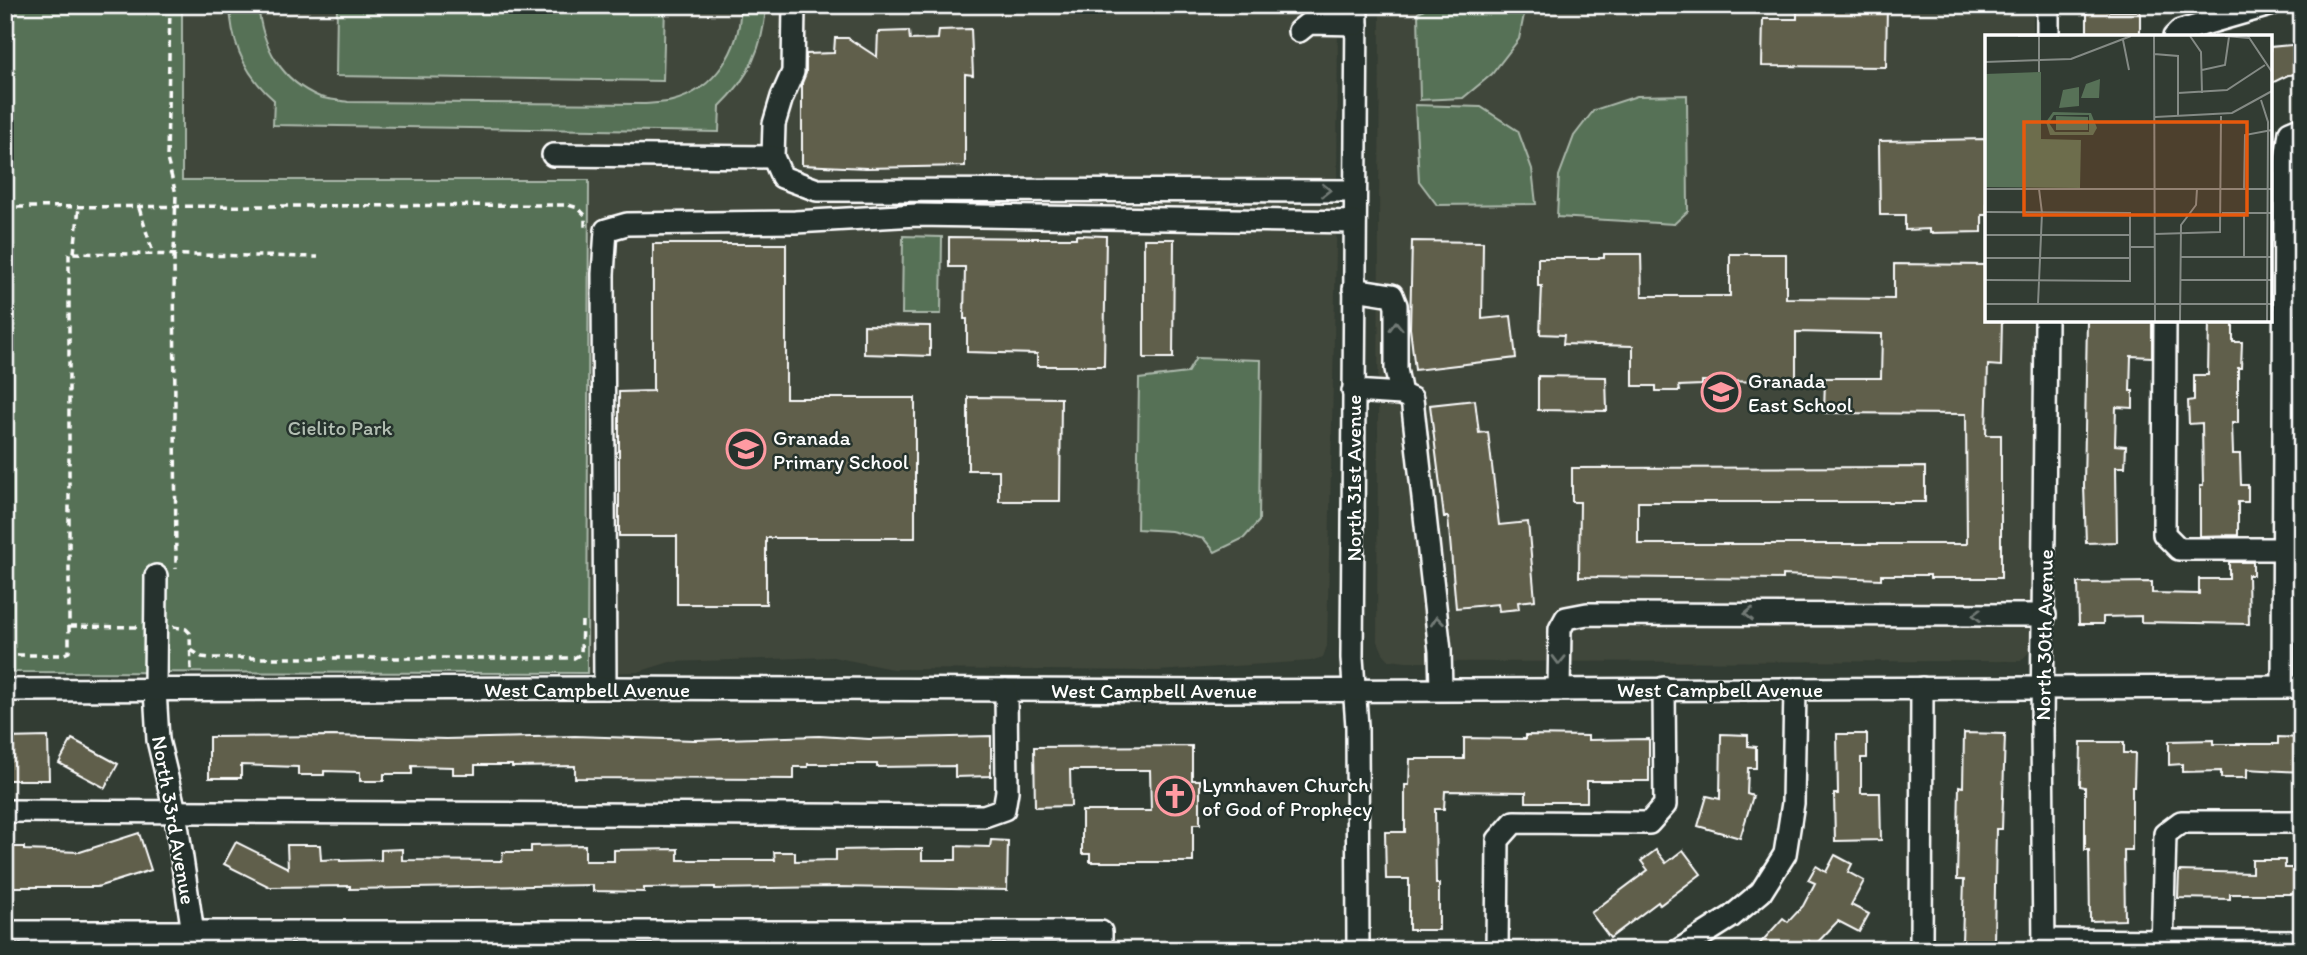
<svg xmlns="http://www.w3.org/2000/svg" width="2307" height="955" viewBox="0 0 2307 955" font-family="Itim,sans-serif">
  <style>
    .built { fill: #40463a }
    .green { fill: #577157; stroke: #abb8ab; stroke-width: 2 }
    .building { fill: #605f4b; stroke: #fff; stroke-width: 2 }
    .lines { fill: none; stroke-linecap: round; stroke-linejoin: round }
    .minor-casing { stroke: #fff; stroke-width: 26 }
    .path { stroke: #fff; stroke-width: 3.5; stroke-dasharray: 7 5; stroke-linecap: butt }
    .minor { stroke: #26332d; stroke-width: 21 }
    .oneway { stroke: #727a76 }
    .labels { text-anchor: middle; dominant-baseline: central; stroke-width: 5; stroke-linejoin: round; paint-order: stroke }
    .poi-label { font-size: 21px; fill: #fff; stroke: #26332d; text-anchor: start }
    .park-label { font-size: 21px; fill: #b3bfb3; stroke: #26332d }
    .street-label { font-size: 21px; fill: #fff; stroke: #26332d }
    .inset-road { fill: none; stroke: #848a85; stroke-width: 2 }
    .view { fill: #e8590c; fill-opacity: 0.15; stroke: #e8590c; stroke-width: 3.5 }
    .inset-edge { fill: none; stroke: #fff; stroke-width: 3.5 }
  </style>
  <rect width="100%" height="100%" fill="#323c33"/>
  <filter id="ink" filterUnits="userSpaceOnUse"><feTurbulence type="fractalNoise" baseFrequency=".0143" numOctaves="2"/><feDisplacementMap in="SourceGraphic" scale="14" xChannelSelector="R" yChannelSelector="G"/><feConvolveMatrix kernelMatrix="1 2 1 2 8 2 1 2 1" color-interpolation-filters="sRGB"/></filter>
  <g filter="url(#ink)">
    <g class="built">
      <path d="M182 5H1338L1337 206 1327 646 1323 657 1311 661 1158 671 892 669 833 657 670 662 638 672 587 673V645L181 180Z"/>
      <path d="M1380 5H2033V37H1987V320H2032V636L2030 651 2021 661 1406 662 1389 660 1383 653 1377 639Z"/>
    </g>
    <g class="green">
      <path d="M5 5H182V180H589L587 673 5 672Z"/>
      <path d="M230 5H258C262 46 281 81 320 97 329 100 339 100 348 102L645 104C654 103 664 103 672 101 715 90 742 48 740 5L766 7C763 47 749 78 720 106L719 132 273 125 274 100C245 75 231 43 230 5Z"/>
      <path d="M337 5H665L663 81 336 76Z"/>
      <path d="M1430 5H1526L1519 39 1492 74 1463 98 1420 100 1418 13Z"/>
      <path d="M1687 95 1688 211 1674 224 1557 217 1559 176 1574 136 1594 110 1637 96Z"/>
      <path d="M1415 105 1481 107 1518 131 1532 169 1536 204 1437 205 1419 181Z"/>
      <path d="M903 236 942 237 941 314H902Z"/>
      <path d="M1196 358 1261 360 1259 521 1244 538 1215 552 1204 539 1171 531 1137 529 1139 379 1187 373Z"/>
    </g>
    <g class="building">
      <path d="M1797 5H1887L1886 67 1762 66 1763 19H1797Z"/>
      <path d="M2087 5H2107V11H2140V33H2117V37H2087Z"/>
      <path d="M971 29 973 75 965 74V166L866 168 802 165V83L806 73V54L834 53 835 38H848L877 57 878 32 909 31 910 40 938 39 939 30Z"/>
      <path d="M2302 44V74L2288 75 2270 84V47Z"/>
      <path d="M1987 139V215H1982V232L1930 233V229L1905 230V215H1880L1879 141Z"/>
      <path d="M1076 235 1106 236 1104 366H1037V354L967 352V319H964L965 267H949V237L1040 238H1076Z"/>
      <path d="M1144 239H1174L1173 358H1144Z"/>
      <path d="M1412 241 1483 242 1482 319 1511 316 1516 358 1415 370 1410 328Z"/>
      <path d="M653 244H786V398H915V538H766V604H677V536H619V392L653 391Z"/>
      <path d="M1604 254H1641L1642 296H1730V254H1786V298L1894 299V264L1987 265V320H2002L2001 366 1988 365 1986 435H2001V578H1930V575H1881V579L1783 575V579L1579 577 1580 502H1572V468L1925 467V502H1638V544H1967L1966 414 1824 413 1825 378H1881L1882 334 1796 332V382L1702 381V385L1679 386 1680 391H1656V386H1633V346L1563 344 1564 335 1540 334 1542 286H1538V258H1604Z"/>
      <path d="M2087 320H2152V357L2131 356 2130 391H2133V408L2116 407 2115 445 2126 446 2125 467H2116L2117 542 2086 543 2084 486Z"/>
      <path d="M2209 321H2233V342H2242L2241 368H2238V423H2232L2233 454H2240L2241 485H2248V502H2238V535L2200 536V486H2203L2202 423 2189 424 2188 401 2194 400V375H2208Z"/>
      <path d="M864 325 930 326V356L864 354Z"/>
      <path d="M1538 376 1606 377 1607 411 1538 410Z"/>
      <path d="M968 397 1061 398 1060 501H999V470H968Z"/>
      <path d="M1475 400 1479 433 1488 432 1499 525 1528 522 1535 600 1518 602 1519 609 1499 611 1498 604 1456 608 1448 517H1444L1430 405Z"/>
      <path d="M2229 562H2253V575H2248L2249 624 2141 622V616L2103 617V624H2079L2078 583 2152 582V593L2199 594V579H2229Z"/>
      <path d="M1964 733 2005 734 2002 829H1996L1994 943 1962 942 1964 880H1957L1959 786 1963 787Z"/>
      <path d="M1721 734 1748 735V746L1756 747V768H1748L1747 794 1753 796 1740 838 1698 826 1707 796 1720 799Z"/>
      <path d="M1837 734H1867V758H1861V793H1880L1881 840 1835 841 1834 794H1838Z"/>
      <path d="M1526 735 1588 736V740L1649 739V781H1587V802H1526V792L1445 791 1444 809H1435L1436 884H1439V930H1409V879H1386L1385 832H1405V785H1409L1410 759H1464V738L1526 739Z"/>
      <path d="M334 736 446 739 575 736 695 740 819 736 869 739 991 736V776L955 777V766L877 767V764H808V767H794V779L575 778V766L512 767V765H475V774H453V767L412 766V774H384V781H360V772L324 771V775H298V767L241 765V778H209V737Z"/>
      <path d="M48 737 49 780H5V738Z"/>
      <path d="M2278 737 2302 738V772L2247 769V778H2221V771L2182 772V764L2169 765V741L2213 740V744H2278Z"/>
      <path d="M72 739 118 764 105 788 59 763Z"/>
      <path d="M2081 742H2124V753H2135L2134 787H2132V850H2124L2125 920 2090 921 2089 850H2085V787L2080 786Z"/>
      <path d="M1192 746V780H1200V824H1193V862H1090V854H1082V811H1151L1150 770H1070L1071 806 1035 807 1034 747Z"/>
      <path d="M139 833 151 870 97 887H5V847H24V850L80 852Z"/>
      <path d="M991 840 1008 841 1007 890 837 887 715 889V887L644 888V892L593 891V885L350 889V886L270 887 224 864 236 842 288 868 287 845H320L321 860 340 859V861L381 860V850L402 849V860L502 861 503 852H531V846L585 845V861H614V850L678 849V860H775L774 852H795V861L836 860V850L895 849H922V860H956V846L990 847Z"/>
      <path d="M1656 850 1666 863 1683 850 1701 874 1660 905 1658 902 1610 938 1591 913 1648 870 1641 861Z"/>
      <path d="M1835 855 1852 864 1848 872 1864 881 1851 905 1869 914 1859 932 1838 921 1814 946 1809 941 1800 950H1754L1783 918 1788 922 1803 906 1815 883 1808 880 1816 866 1826 872Z"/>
      <path d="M2252 860H2285V868H2296V894H2230V899L2178 898 2179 871 2252 873Z"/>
    </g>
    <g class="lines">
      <defs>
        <g id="minor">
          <path d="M794 5 793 72 782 97 774 124 773 157 782 177 817 190 1355 191"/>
          <path d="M1357 5 1352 658 1357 726 1358 950"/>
          <path d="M1299 31 1309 23 1357 24"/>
          <path d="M2048 37V5"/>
          <path d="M2174 37 2180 31 2270 5"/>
          <path d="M553 155 773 157"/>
          <path d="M1354 289 1392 295 1396 305V369L1401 394"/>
          <path d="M2165 320 2164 534 2179 549H2302"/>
          <path d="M1353 391 1401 394 1412 399 1440 651 1441 689"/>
          <path d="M156 576 155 690 158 740 175 811 193 933V950"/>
          <path d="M2283 686 2285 166 2290 132 2302 127"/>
          <path d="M605 688 603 274 606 230 627 224 795 222 917 215 1355 222"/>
          <path d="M1559 689 1560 629 1566 618 1587 614 2045 615"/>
          <path d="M5 690 605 688 1218 691 2302 687"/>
          <path d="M5 811 984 816 1004 809 1007 791 1006 690"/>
          <path d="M5 932H1101V950"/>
          <path d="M2044 940 2302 942"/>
          <path d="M1497 950 1498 840 1514 822 1649 823 1665 805 1664 688"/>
          <path d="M1679 950 1731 917 1761 892 1785 854 1793 803 1795 689"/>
          <path d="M1921 950 1922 688"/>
          <path d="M2044 950 2042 726 2046 320"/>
          <path d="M2162 950 2165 834 2181 822H2302"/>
        </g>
      </defs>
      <use href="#minor" class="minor-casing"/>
      <g class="path">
        <path d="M170 5 167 159 176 194 174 253 176 569"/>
        <path d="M5 207 568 205 578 208 585 215V228"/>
        <path d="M139 208 153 253"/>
        <path d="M74 253 79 207"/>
        <path d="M70 626 137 627"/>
        <path d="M173 627 186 629 190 633 191 670"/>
        <path d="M191 650 202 657 210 658H574L581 654 582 621"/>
        <path d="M5 655H62L69 652V253L318 257"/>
      </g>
      <use href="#minor" class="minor"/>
    </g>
    <defs><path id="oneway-chevron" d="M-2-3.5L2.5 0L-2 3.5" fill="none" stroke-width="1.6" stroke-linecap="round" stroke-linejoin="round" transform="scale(1.75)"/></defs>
    <g class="oneway">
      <use href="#oneway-chevron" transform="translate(1326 190)"/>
      <use href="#oneway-chevron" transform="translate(1396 326) rotate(-91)"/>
      <use href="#oneway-chevron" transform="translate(1749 614) rotate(-180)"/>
      <use href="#oneway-chevron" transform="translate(1977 615) rotate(-180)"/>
      <use href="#oneway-chevron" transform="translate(1437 621) rotate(-96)"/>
      <use href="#oneway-chevron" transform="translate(1559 660) rotate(91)"/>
    </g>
  </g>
  <defs>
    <symbol id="school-ring" viewBox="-11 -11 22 22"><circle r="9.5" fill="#26332d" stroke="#ff9aa2" stroke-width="1.5"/><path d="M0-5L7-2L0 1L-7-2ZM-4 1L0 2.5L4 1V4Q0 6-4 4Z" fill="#ff9aa2"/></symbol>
    <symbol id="church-ring" viewBox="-11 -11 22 22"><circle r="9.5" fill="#26332d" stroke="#ff9aa2" stroke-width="1.5"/><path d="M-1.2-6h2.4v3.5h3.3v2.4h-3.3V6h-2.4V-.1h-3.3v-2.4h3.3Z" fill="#ff9aa2"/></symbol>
  </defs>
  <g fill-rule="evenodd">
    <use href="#school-ring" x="1699" y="370" width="44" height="44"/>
    <use href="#school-ring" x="724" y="427" width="44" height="44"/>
    <use href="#church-ring" x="1153" y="774" width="44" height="44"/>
  </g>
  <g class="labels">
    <g class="poi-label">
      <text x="1748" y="380">Granada<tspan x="1748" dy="24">East School</tspan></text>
      <text x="773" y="437">Granada<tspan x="773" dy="24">Primary School</tspan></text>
      <text x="1202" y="784">Lynnhaven Church<tspan x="1202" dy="24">of God of Prophecy</tspan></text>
    </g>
    <g class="park-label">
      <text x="340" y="427">Cielito Park</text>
    </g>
    <g class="street-label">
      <text transform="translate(1353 478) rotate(-90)">North 31st Avenue</text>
      <text transform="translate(2044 635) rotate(-89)">North 30th Avenue</text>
      <text x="587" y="689">West Campbell Avenue</text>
      <text x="1720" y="689">West Campbell Avenue</text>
      <text x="1154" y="690">West Campbell Avenue</text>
      <text transform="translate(174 820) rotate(80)">North 33rd Avenue</text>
    </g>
  </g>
  <g transform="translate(1985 35)">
    <rect width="287" height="287" fill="#323c33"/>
    <path d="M56 37V104L96 105 95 153 0 152V39ZM115 44 114 63H96L101 49ZM94 52V71L74 73 78 55ZM68 77 106 78 112 93 108 100H65L61 87ZM69 80H104V97H70L64 88ZM71 81 103 82V95H71Z" fill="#577157" fill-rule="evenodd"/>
    <path class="inset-road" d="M33 1H74M169 1 170 286M205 1 216 17 217 58M240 1 264 3M263 1 287 37M138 5 144 35M169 19 193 21V82M0 27 86 24 146 1M217 35 240 30 244 2M54 37V1M193 58 242 55 280 30M276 65 283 87 282 286M170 82 247 78 287 56M0 154H287M259 154 260 100 287 95M0 177 145 178V246L0 245M237 178H287M259 179V222M170 199 235 197 236 81M0 200H145M145 212H170M195 222H287M0 223H145M195 245H287M0 269H287M53 269 57 178 54 154M195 286 196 190 211 170 212 154"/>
    <path class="view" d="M39 87H262V180H39Z"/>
    <rect width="287" height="287" class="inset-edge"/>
  </g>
  <rect width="2307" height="955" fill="none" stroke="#26332d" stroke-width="28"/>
  <rect x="14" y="14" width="2279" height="927" fill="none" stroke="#fff" stroke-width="2.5" filter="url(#ink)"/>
</svg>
